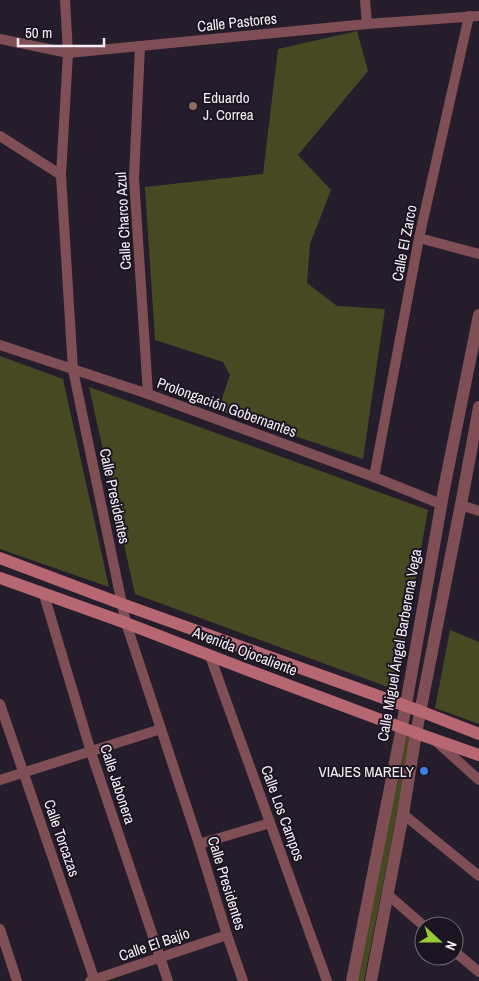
<svg xmlns="http://www.w3.org/2000/svg" width="479" height="981" viewBox="0 0 479 981" font-family="'Archivo Narrow',sans-serif">
  <style>
    .green { fill: #474922 }
    .lines { fill: none; stroke-linecap: round; stroke-linejoin: round }
    .minor { stroke: #804f55; stroke-width: 10 }
    .tertiary { stroke: #804f55; stroke-width: 12 }
    .secondary { stroke: #b66771; stroke-width: 12 }
    .education-dot { fill: #8d6e63; stroke: #1c1421; stroke-width: 2 }
    .shop-dot { fill: #3f7fe0; stroke: #1c1421; stroke-width: 2 }
    .labels { text-anchor: middle; dominant-baseline: central; stroke-width: 4; stroke-linejoin: round; paint-order: stroke }
    .street-label { font-size: 15px; fill: #f2edf7; stroke: #1c1421 }
    .poi-label { font-size: 15px; fill: #f2edf7; stroke: #1c1421; text-anchor: start }
  </style>
  <rect width="100%" height="100%" fill="#251d2b"/>
  <g class="green">
    <path d="M357 31 368 71 298 155 331 190 310 244 307 283 337 306 385 309 363 459 218 410 230 375 223 362 155 340 145 187 263 174 278 49Z"/>
    <path d="M0 356 63 379 109 587 0 549Z"/>
    <path d="M89 387 428 510 396 690 135 594Z"/>
    <path d="M450 630 479 642V724L435 708Z"/>
    <path d="M404 735 412 736 364 981H357Z"/>
  </g>
  <g class="lines">
    <g class="minor">
      <path d="M65 0 68 53 61 175 73 370 126 623 199 844 227 935 243 981"/>
      <path d="M365 0 367 24"/>
      <path d="M0 39 68 53 367 24 479 16"/>
      <path d="M140 46 134 178 148 394"/>
      <path d="M0 136 61 175"/>
      <path d="M419 238 479 254"/>
      <path d="M0 345 148 394 374 477 441 504"/>
      <path d="M374 477 419 238 469 16"/>
      <path d="M461 505 479 511"/>
      <path d="M44 595 91 752 168 981"/>
      <path d="M210 656 327 981"/>
      <path d="M0 704 95 981"/>
      <path d="M437 742 479 780"/>
      <path d="M0 780 161 729"/>
      <path d="M403 814 479 876"/>
      <path d="M199 844 270 823"/>
      <path d="M387 894 424 926"/>
      <path d="M0 929 17 981"/>
      <path d="M454 951 479 972"/>
      <path d="M90 981 227 935"/>
    </g>
    <g class="tertiary">
      <path d="M352 981 402 727 444 489 479 315"/>
      <path d="M371 981 403 814 416 733 463 494 479 407"/>
    </g>
    <g class="secondary">
      <path d="M0 558 122 604 420 711 479 734"/>
      <path d="M0 578 126 623 245 669 416 733 479 755"/>
    </g>
  </g>
  <circle class="education-dot" cx="193" cy="106" r="5"/>
  <circle class="shop-dot" cx="424" cy="771" r="5"/>
  <g class="labels">
    <g class="street-label">
      <text transform="translate(237 22) rotate(-6)">Calle Pastores</text>
      <text transform="translate(123 221) rotate(-93)">Calle Charco Azul</text>
      <text transform="translate(404 243) rotate(-79)">Calle El Zarco</text>
      <text transform="translate(227 407) rotate(20)">Prolongación Gobernantes</text>
      <text transform="translate(115 496) rotate(78)">Calle Presidentes</text>
      <text transform="translate(399 645) rotate(-80)">Calle Miguel Ángel Barberena Vega</text>
      <text transform="translate(245 651) rotate(21)">Avenida Ojocaliente</text>
      <text transform="translate(118 784) rotate(72)">Calle Jabonera</text>
      <text transform="translate(283 813) rotate(70)">Calle Los Campos</text>
      <text transform="translate(62 838) rotate(71)">Calle Torcazas</text>
      <text transform="translate(227 883) rotate(73)">Calle Presidentes</text>
      <text transform="translate(154 944) rotate(-19)">Calle El Bajío</text>
    </g>
    <g class="poi-label">
      <text x="203" y="97">Eduardo<tspan x="203" dy="17">J. Correa</tspan></text>
      <text x="414" y="771" text-anchor="end">VIAJES MARELY</text>
    </g>
  </g>
  <g transform="translate(439 941) rotate(111)"><circle r="24" fill="#1c1421" stroke="#726b77"/>
  <path d="M0-4L9 19L0 12L-9 19Z" fill="#97cc38"/>
  <text y="-8" font-size="14" font-weight="bold" text-anchor="middle" fill="#f2edf7">N</text>
  </g>
  <path d="M18 38v8h86v-8" fill="none" stroke="#f2edf7" stroke-width="2.5"/>
  <text x="25" y="38" font-size="15" fill="#f2edf7" stroke="#1c1421" stroke-width="4" paint-order="stroke">50 m</text>
</svg>
